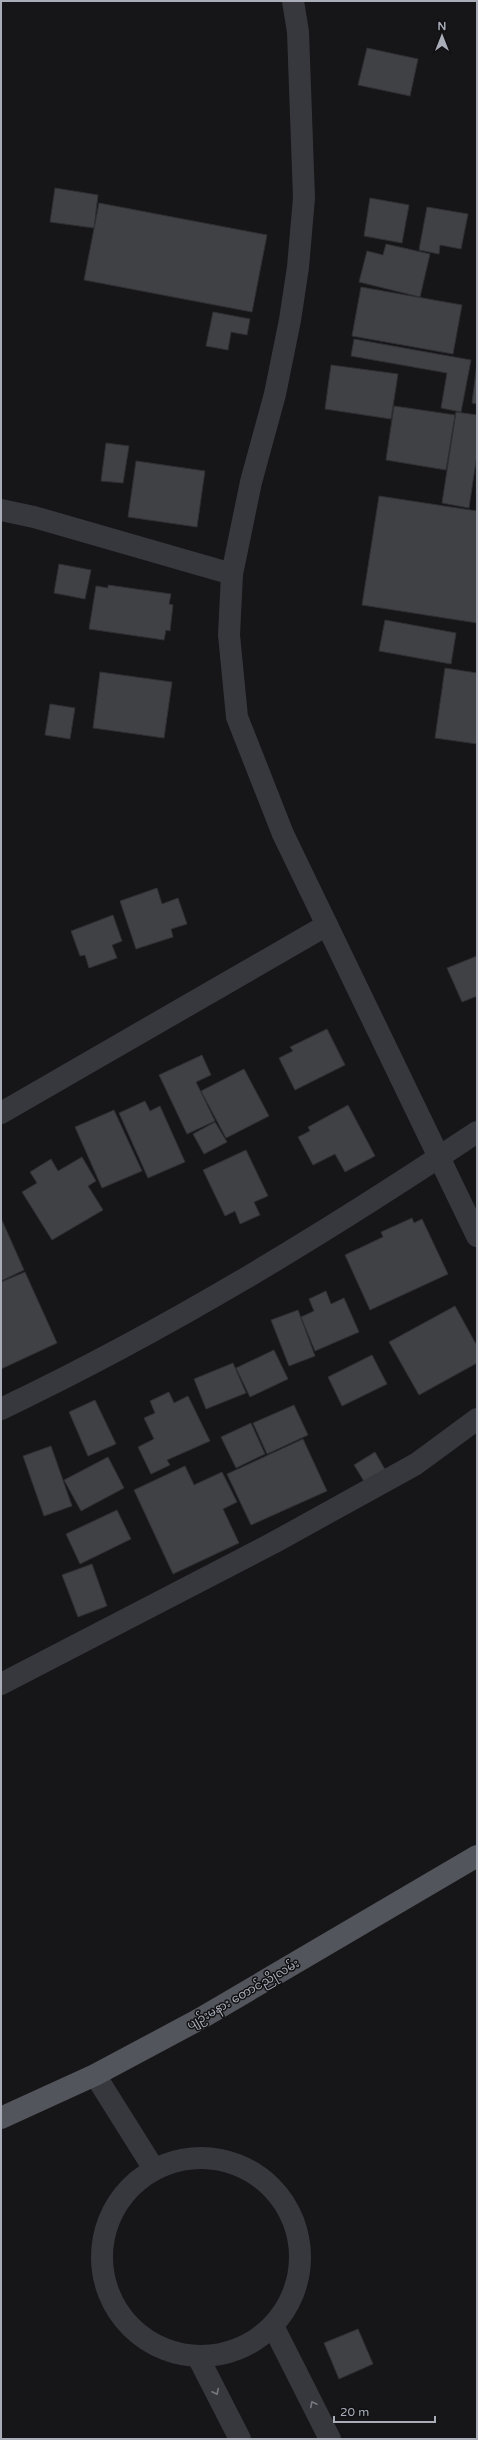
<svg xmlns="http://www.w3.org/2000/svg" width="478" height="2440" viewBox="0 0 478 2440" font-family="'Varela Round','Noto Sans Myanmar',sans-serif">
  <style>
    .building { fill: #404145; stroke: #303034 }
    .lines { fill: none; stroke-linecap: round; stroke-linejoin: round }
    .minor { stroke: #37383d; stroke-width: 22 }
    .primary { stroke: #53555c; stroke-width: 22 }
    .oneway { stroke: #757881 }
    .labels { text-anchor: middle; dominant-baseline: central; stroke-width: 3; stroke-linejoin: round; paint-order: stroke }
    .street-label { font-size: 12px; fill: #a8adb8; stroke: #111113 }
  </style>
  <rect width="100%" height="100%" fill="#161618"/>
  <g class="building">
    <path d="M367 48 418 59 410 96 358 85Z"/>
    <path d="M55 188 98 195 94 228 50 222Z"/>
    <path d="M370 198 409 205 402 243 364 236Z"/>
    <path d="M99 203 267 235 252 312 84 280Z"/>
    <path d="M427 207 468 214 461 249 440 245 439 254 419 250Z"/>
    <path d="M386 244 430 254 420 297 359 282 367 251 383 255Z"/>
    <path d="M361 287 462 305 453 354 352 336Z"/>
    <path d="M213 312 250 319 247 335 231 332 228 350 206 346Z"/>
    <path d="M354 339 471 360 461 412 441 408 447 373 351 356Z"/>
    <path d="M477 363V404L472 403Z"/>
    <path d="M331 365 398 374 391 419 325 409Z"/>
    <path d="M394 406 455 415 446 470 386 460Z"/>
    <path d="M456 412 477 415V454L469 508 442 503Z"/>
    <path d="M106 443 129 446 123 483 101 481Z"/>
    <path d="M136 461 205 471 197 527 128 517Z"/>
    <path d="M379 496 477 511V623L362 605Z"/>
    <path d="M59 564 91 570 85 599 54 593Z"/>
    <path d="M108 585 171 594 169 604 173 605 170 631 166 630 164 640 89 629 96 586 108 588Z"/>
    <path d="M385 620 456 633 451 664 379 651Z"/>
    <path d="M445 668 477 673V744L435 738Z"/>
    <path d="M100 672 172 682 164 738 93 728Z"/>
    <path d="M50 704 75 708 70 739 45 735Z"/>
    <path d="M157 888 162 904 178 898 187 924 171 929 173 937 136 949 120 901Z"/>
    <path d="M113 915 122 941 112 945 117 958 89 968 85 955 80 956 71 931Z"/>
    <path d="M477 956V996L462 1002 447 968Z"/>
    <path d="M327 1029 345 1065 295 1090 279 1058 293 1051 290 1047Z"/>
    <path d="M202 1055 211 1075 196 1082 215 1121 187 1134 159 1075Z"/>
    <path d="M244 1069 269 1116 226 1138 201 1091Z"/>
    <path d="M145 1101 150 1111 160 1106 185 1162 148 1178 119 1113Z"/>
    <path d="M348 1105 375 1156 345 1172 335 1154 313 1165 298 1137 310 1131 308 1127Z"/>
    <path d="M114 1110 142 1171 102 1188 75 1127Z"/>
    <path d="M215 1122 227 1142 204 1154 193 1134Z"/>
    <path d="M246 1150 268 1196 254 1202 260 1215 240 1224 235 1211 225 1216 203 1170Z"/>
    <path d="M82 1157 96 1181 88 1186 103 1210 52 1240 22 1192 37 1183 30 1172 51 1159 58 1171Z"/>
    <path d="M1 1218 24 1270 1 1281Z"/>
    <path d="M412 1218 414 1223 422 1219 448 1274 370 1310 345 1255 383 1237 381 1232Z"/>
    <path d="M25 1272 57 1343 1 1369V1282Z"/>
    <path d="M326 1291 331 1304 344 1298 359 1332 315 1351 301 1317 314 1311 309 1299Z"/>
    <path d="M455 1306 477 1346V1363L419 1395 389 1342Z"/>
    <path d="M298 1310 315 1356 289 1366 271 1320Z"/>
    <path d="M274 1350 288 1379 250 1397 236 1368Z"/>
    <path d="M372 1355 387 1384 342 1406 328 1377Z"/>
    <path d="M233 1363 246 1393 206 1409 194 1379Z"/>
    <path d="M169 1392 174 1403 188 1396 210 1441 167 1460 170 1465 151 1474 138 1447 154 1439 144 1418 155 1413 150 1401Z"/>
    <path d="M95 1400 116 1444 88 1456 69 1412Z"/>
    <path d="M294 1405 308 1435 267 1454 253 1423Z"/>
    <path d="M251 1423 265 1454 236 1468 221 1437Z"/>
    <path d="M303 1439 327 1491 251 1525 227 1474Z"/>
    <path d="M51 1446 72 1506 44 1516 23 1456Z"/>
    <path d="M375 1452 387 1473 367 1486 354 1465Z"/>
    <path d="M108 1457 124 1488 81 1511 64 1480Z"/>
    <path d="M185 1466 194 1485 222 1472 237 1502 223 1509 239 1543 173 1574 134 1490Z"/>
    <path d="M117 1510 131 1539 80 1564 66 1534Z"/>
    <path d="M92 1564 107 1606 78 1617 62 1575Z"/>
    <path d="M358 2329 373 2364 339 2379 324 2343Z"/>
  </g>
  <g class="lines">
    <g class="minor">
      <path d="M293 1 298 32 304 198 298 267 290 320 275 394 251 482 232 574 229 635 237 717 283 834 477 1236"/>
      <path d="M1 510 34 517 232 574"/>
      <path d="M1 1113 327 925"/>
      <path d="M1 1409C167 1330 324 1234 477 1132"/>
      <path d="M1 1684 273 1543 416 1464 477 1419"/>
      <path d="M95 2075 154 2169"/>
      <circle cx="201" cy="2257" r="99"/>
      <path d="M273 2326 330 2439"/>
      <path d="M198 2357 240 2439"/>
    </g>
    <path class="primary" d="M1 2118 95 2075 198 2020 477 1856"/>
  </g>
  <defs><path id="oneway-chevron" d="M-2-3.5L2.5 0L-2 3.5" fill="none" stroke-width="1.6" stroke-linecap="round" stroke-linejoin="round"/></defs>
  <g class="oneway">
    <use href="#oneway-chevron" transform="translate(216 2392) rotate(63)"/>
    <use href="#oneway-chevron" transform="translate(313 2404) rotate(-117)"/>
  </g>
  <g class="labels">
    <g class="street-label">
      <text transform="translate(243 1994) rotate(-30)">ပျဉ်းမနား တောင်ညိုလမ်း</text>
    </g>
  </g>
  <rect width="478" height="2440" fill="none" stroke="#a8adb8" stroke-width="4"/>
  <g transform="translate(442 36)" stroke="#111113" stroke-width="3" paint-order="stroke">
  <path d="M0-3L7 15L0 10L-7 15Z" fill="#a8adb8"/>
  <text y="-6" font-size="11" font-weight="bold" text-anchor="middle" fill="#a8adb8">N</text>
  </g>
  <path d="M334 2416v6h101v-6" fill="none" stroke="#a8adb8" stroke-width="2"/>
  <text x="340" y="2416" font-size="12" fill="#a8adb8" stroke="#111113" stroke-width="3" paint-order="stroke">20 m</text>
</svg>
